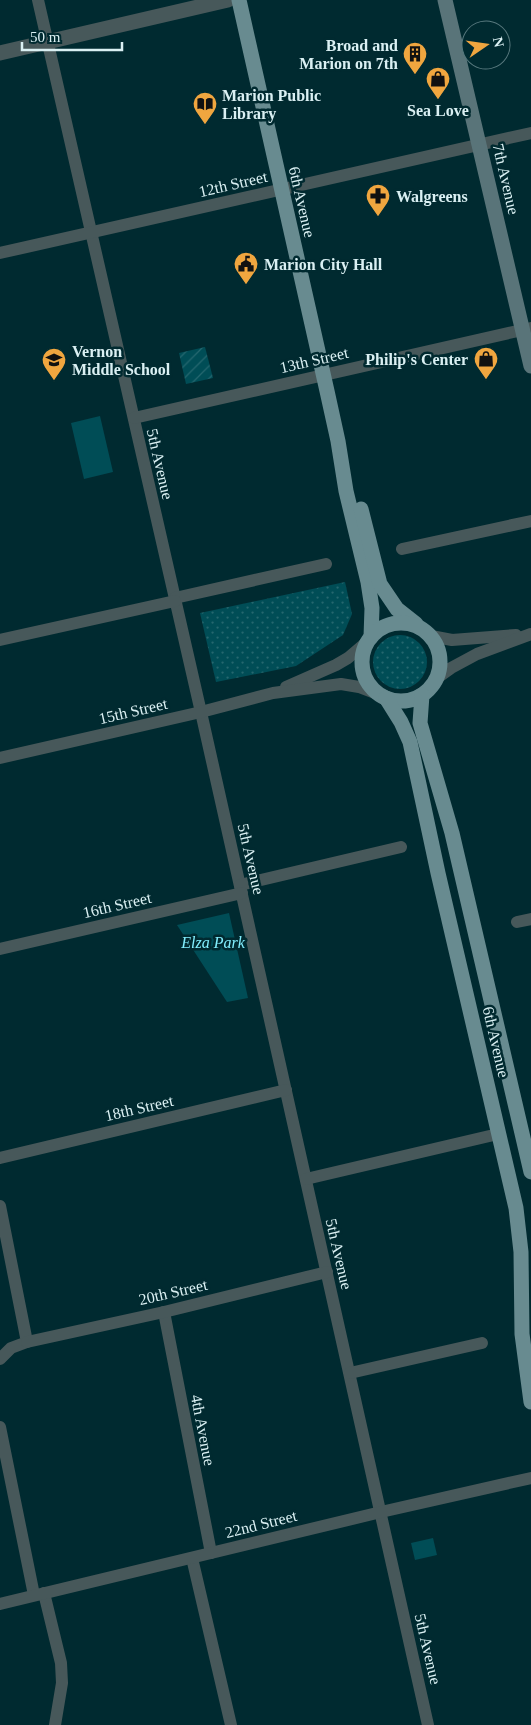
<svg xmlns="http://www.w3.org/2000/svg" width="531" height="1725" viewBox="0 0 531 1725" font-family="Georgia,serif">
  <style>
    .grass { fill: url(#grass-dots) }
    .park { fill: #004d56 }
    .garden { fill: url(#garden-furrows) }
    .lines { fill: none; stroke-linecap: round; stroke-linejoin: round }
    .minor { stroke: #47585a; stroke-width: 12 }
    .tertiary { stroke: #47585a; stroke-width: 15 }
    .secondary { stroke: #597479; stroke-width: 15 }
    .primary { stroke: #688b90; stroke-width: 15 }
    .labels { text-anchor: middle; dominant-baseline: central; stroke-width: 5; stroke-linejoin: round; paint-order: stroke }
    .poi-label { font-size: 16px; font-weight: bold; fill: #daf0f3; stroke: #002a30; text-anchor: start }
    .street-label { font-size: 16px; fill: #daf0f3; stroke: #002a30 }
    .park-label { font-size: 16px; font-style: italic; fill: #82effe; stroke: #002a30 }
  </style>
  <defs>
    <pattern id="grass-dots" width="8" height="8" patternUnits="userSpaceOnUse" patternTransform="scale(1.25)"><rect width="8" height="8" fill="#004d56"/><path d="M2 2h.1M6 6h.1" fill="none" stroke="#25676f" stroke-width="1.8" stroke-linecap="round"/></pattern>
    <pattern id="garden-furrows" width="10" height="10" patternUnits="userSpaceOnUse" patternTransform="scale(1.25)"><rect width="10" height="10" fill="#004d56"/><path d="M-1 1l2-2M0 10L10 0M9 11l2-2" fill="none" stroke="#25676f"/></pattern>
  </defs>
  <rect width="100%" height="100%" fill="#002a30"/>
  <g class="grass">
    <path d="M345 582 352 614 343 635 296 666 216 682 200 613Z"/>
    <circle cx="400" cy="662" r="27"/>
  </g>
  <g class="park">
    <path d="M100 416 113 472 84 479 71 423Z"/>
    <path d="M229 913 248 998 227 1002 177 925Z"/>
    <path d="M433 1538 437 1555 415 1560 411 1543Z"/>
  </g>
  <path class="garden" d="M205 347 213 378 186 384 179 353Z"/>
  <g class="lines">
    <g class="minor">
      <path d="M38 0 203 721 428 1725"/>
      <path d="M0 253 531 133"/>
      <path d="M134 418 531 328"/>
      <path d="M402 549 531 521"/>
      <path d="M175 598 326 564"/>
      <path d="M431 636 452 640 516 635"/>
      <path d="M0 640 175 601"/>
      <path d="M437 678 451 668 477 654 531 634"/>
      <path d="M286 687 336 665 348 658 368 641"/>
      <path d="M0 758 201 712 273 693 341 684 359 687 380 695"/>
      <path d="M240 885 401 847"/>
      <path d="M517 922 531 919"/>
      <path d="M0 949 242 893"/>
      <path d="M0 1158 286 1090"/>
      <path d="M306 1179 498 1134"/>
      <path d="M0 1206 27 1342 11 1348 0 1359"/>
      <path d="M164 1312 211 1553"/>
      <path d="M27 1342 164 1312 327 1272"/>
      <path d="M350 1373 482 1343"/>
      <path d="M0 1427 34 1595"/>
      <path d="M192 1558 231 1725"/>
      <path d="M44 1593 61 1663 62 1683 55 1725"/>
      <path d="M0 1604 381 1512 531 1478"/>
    </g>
    <path class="tertiary" d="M0 53 228 0"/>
    <path class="secondary" d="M445 0 531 366"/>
    <g class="primary">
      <path d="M239 0 327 391 338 441 346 491 368 582 372 608 371 637"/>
      <path d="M361 509 380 584 397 609 416 624"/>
      <circle cx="401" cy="662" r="39"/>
      <path d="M422 695 420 723 452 833 531 1172"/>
      <path d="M386 698 401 722 410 742 438 873 516 1208 521 1252 522 1334 531 1402"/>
    </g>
  </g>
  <defs>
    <symbol id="building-pin" viewBox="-11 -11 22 30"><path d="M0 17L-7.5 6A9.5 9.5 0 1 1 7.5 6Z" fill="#f0a63f" stroke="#002a30"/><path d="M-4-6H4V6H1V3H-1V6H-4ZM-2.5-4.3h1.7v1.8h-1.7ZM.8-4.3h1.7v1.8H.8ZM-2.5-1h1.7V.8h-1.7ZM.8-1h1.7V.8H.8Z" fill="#111"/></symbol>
    <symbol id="shop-pin" viewBox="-11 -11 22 30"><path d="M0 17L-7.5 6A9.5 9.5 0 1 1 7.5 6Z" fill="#f0a63f" stroke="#002a30"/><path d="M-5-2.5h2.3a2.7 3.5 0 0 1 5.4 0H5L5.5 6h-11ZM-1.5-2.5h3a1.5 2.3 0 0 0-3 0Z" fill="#111"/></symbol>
    <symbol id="library-pin" viewBox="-11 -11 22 30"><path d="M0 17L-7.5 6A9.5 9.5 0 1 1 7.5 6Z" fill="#f0a63f" stroke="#002a30"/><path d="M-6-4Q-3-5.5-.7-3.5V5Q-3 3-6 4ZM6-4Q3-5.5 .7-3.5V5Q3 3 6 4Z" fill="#111"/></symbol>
    <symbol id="pharmacy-pin" viewBox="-11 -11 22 30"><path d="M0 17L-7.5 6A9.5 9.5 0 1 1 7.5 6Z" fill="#f0a63f" stroke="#002a30"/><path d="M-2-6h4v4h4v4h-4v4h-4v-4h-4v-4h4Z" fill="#111"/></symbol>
    <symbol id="civic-pin" viewBox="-11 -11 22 30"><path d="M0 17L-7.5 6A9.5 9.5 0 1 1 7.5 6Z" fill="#f0a63f" stroke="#002a30"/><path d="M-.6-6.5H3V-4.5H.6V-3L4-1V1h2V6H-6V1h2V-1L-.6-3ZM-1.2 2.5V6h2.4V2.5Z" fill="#111"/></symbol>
    <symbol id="school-pin" viewBox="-11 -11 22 30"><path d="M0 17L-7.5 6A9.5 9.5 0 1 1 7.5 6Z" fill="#f0a63f" stroke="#002a30"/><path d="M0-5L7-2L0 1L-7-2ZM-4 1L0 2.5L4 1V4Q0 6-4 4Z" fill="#111"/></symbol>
  </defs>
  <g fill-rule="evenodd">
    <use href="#building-pin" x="401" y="40" width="28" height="38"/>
    <use href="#shop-pin" x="424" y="65" width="28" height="38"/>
    <use href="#library-pin" x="191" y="90" width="28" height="38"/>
    <use href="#pharmacy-pin" x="364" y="182" width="28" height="38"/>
    <use href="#civic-pin" x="232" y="250" width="28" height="38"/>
    <use href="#shop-pin" x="472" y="345" width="28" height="38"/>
    <use href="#school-pin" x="40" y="346" width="28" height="38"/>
  </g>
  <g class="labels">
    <g class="poi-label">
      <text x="398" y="45" text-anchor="end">Broad and<tspan x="398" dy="18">Marion on 7th</tspan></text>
      <text x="222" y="95">Marion Public<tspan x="222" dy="18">Library</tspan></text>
      <text x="438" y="110" text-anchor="middle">Sea Love</text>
      <text x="396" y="196">Walgreens</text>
      <text x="264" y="264">Marion City Hall</text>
      <text x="72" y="351">Vernon<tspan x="72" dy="18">Middle School</tspan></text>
      <text x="468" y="359" text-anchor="end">Philip's Center</text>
    </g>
    <g class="street-label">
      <text transform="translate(506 179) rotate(77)">7th Avenue</text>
      <text transform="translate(233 184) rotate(-13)">12th Street</text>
      <text transform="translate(302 202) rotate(77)">6th Avenue</text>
      <text transform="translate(314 360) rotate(-13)">13th Street</text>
      <text transform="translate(160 464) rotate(77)">5th Avenue</text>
      <text transform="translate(133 711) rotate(-13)">15th Street</text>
      <text transform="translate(251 859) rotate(77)">5th Avenue</text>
      <text transform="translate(117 905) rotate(-13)">16th Street</text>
      <text transform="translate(496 1042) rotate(77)">6th Avenue</text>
      <text transform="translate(139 1108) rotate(-13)">18th Street</text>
      <text transform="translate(339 1254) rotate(77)">5th Avenue</text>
      <text transform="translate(173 1292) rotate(-13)">20th Street</text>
      <text transform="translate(203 1430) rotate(79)">4th Avenue</text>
      <text transform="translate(261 1524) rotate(-14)">22nd Street</text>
      <text transform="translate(428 1649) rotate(77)">5th Avenue</text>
    </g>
    <g class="park-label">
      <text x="213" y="942">Elza Park</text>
    </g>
  </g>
  <g transform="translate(486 45) rotate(77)"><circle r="24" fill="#002a30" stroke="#57797e"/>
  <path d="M0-4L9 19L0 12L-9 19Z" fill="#f0a63f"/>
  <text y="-8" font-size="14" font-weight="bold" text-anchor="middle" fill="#daf0f3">N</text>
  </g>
  <path d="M22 42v8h100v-8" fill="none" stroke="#daf0f3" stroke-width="2.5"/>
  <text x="30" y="42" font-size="15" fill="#daf0f3" stroke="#002a30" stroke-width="4" paint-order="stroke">50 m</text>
</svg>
